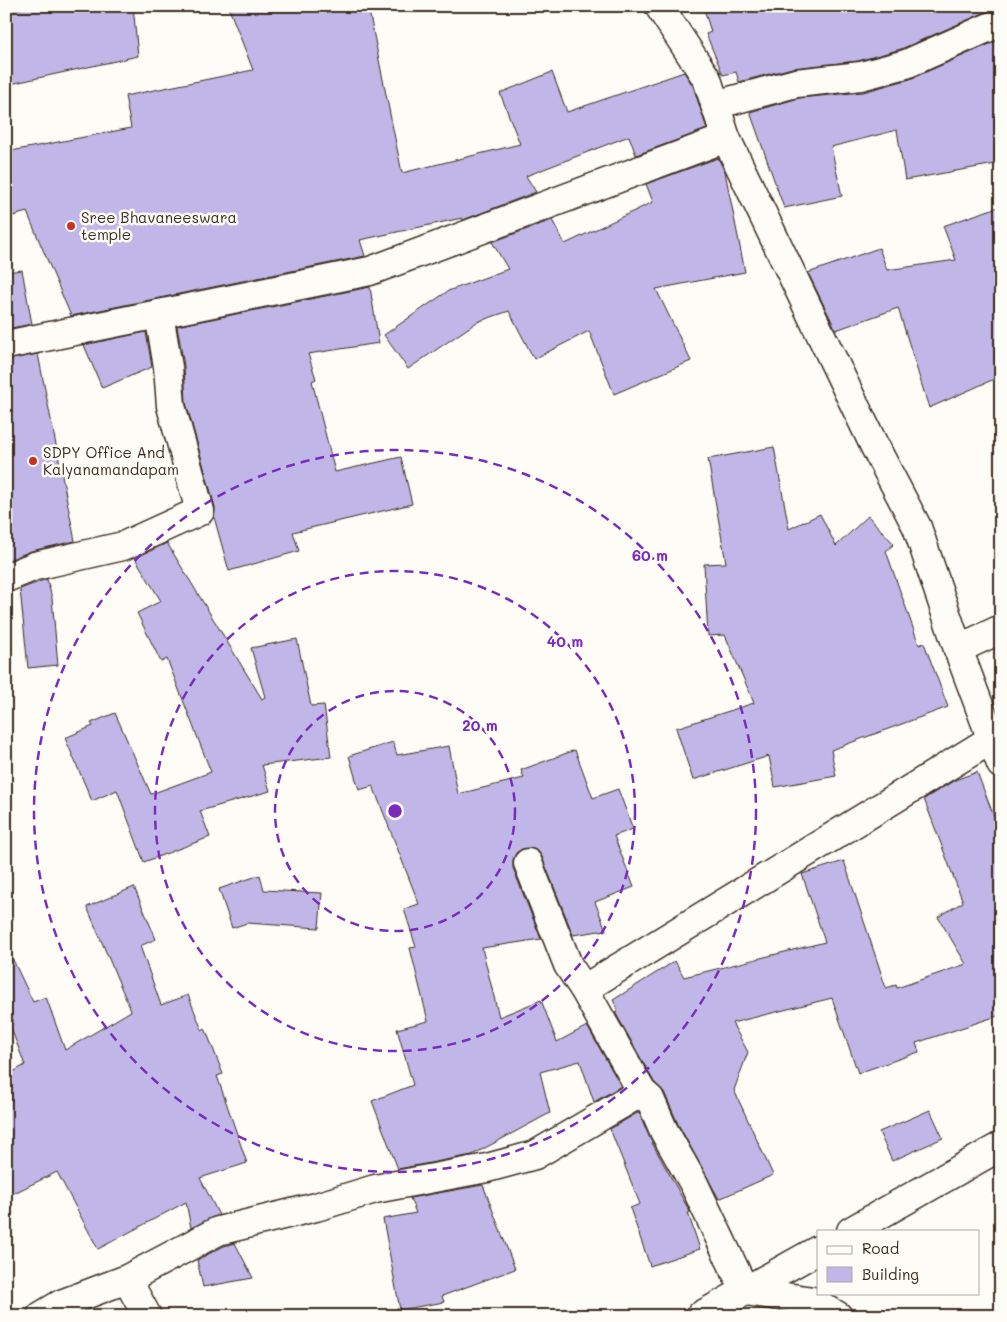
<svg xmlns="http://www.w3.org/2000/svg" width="1007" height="1322" viewBox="0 0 1007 1322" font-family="Mali,sans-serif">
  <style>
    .building { fill: #c0b7e8; stroke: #3b2a1e }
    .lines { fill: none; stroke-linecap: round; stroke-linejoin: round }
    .minor-casing { stroke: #3b2a1e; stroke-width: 31 }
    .minor { stroke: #fdfcf7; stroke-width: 28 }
    .ring { fill: none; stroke: #7b2cbf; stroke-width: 2.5; stroke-dasharray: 9 6 }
    .poi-dot { fill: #c8321e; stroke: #fdfcf7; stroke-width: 2 }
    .labels { text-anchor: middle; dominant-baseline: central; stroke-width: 5; stroke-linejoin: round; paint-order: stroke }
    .poi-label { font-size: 15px; fill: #3b2a1e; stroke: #fdfcf7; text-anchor: start }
    .centre { fill: #7b2cbf; stroke: #fdfcf7; stroke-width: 2.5 }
    .ring-label { font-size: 15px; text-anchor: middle; font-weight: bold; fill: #7b2cbf; stroke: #fdfcf7; stroke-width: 5; stroke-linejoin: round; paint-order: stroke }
  </style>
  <rect width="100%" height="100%" fill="#fdfcf7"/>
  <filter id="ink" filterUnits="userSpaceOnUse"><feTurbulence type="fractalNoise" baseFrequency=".02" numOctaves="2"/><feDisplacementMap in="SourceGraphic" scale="10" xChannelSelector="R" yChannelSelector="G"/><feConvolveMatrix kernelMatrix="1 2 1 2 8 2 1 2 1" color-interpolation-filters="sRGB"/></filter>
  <g filter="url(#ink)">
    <g class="building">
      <path d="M36 6H133L138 56 6 85V11Z"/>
      <path d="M228 6H368L402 173 520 144 500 93 552 72 567 112 684 72 693 86 707 129 636 155 629 136 526 176 536 192 463 220 462 218 360 240 365 256 71 316 27 212 6 218V152L131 128 125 96 253 70Z"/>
      <path d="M703 6H1001V7L995 8 901 49 858 61 792 68 739 82 736 72 723 75 706 34 711 32Z"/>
      <path d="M1001 39V163L905 180 897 130 831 147 842 196 784 208 750 112 799 98 863 92 910 79Z"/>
      <path d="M718 158 725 172 745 272 656 289 691 361 614 394 589 331 534 359 509 311 477 322 408 369 384 335 448 291 508 269 492 242 552 220 565 244 653 202 646 184Z"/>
      <path d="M1001 206V376L929 408 898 308 836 330 808 273 879 248 887 270 956 260 943 226Z"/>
      <path d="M22 270 32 324 6 329V272Z"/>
      <path d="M370 287 379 343 308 354 316 379 312 381 335 472 401 457 412 504 293 532 299 551 229 571 214 517 215 507 186 403 184 366 177 326Z"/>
      <path d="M146 332 152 367 102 388 84 345Z"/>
      <path d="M38 354 75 541 31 551 6 561V360Z"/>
      <path d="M774 447 789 529 820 514 836 546 868 516 894 544 886 551 919 645 924 643 948 707 831 750 836 776 775 787 769 756 693 780 676 728 754 703 725 635 708 636 704 564 726 563 708 459Z"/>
      <path d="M167 543 262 699 265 697 251 648 297 639 311 706 324 705 331 757 262 765 270 791 200 811 210 837 144 862 117 790 92 801 65 738 93 726 91 723 115 713 151 794 211 772 167 659 161 662 137 613 161 601 135 558Z"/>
      <path d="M47 579 52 598 58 665 28 668 20 589Z"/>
      <path d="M393 742 397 755 449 746 458 794 524 778 521 770 575 750 593 798 618 789 633 829 614 836 634 887 595 902 606 930 573 935 542 857 538 851 531 848 522 849 516 853 513 860V868L541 939 482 948 499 1017 541 1000 557 1042 587 1026 621 1086 594 1102 580 1061 540 1072 550 1113 472 1155 398 1169 372 1101 413 1085 397 1029 428 1021 410 948 416 947 404 909 419 904 373 786 359 790 349 756Z"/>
      <path d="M977 772 1001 835V1022L997 1016 916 1043 919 1052 858 1073 832 998 732 1023 748 1052 734 1090 773 1175 719 1199 678 1124 664 1092 654 1082 615 1012 618 1010 613 1000 675 961 684 977 825 942 802 874 844 861 886 988 896 985 897 988 966 964 938 917 963 902 924 799 955 780Z"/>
      <path d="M260 875 264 890 322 893 319 928 247 923 232 928 219 889Z"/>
      <path d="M134 887 156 939 140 946 161 1005 188 995 202 1030 205 1028 223 1074 217 1076 247 1163 200 1178 219 1215 191 1228 186 1202 98 1249 57 1172 6 1197V1076L25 1065 6 1015V945L33 1002 46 997 65 1050 131 1011 87 907Z"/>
      <path d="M930 1110 943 1138 892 1161 879 1132Z"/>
      <path d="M639 1112 650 1139 690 1212 688 1213 700 1249 650 1266 630 1208 640 1204 610 1129Z"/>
      <path d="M483 1185 515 1269 442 1296 444 1302 400 1310 383 1219 416 1213 410 1198Z"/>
      <path d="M235 1243 253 1278 203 1287 197 1260 224 1246Z"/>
    </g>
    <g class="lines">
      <defs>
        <g id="minor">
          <path d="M659 6 707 79 726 138 874 445 917 527 958 649 1001 764"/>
          <path d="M715 105 796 83 861 76 906 64 1001 22"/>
          <path d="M6 345 370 271 726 138"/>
          <path d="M6 578 35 566 123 546 200 511 171 406 168 367 159 314"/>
          <path d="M958 649 1001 629"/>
          <path d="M528 863 568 965 584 989 642 1092 650 1099 664 1131 694 1184 745 1291 813 1301 838 1316"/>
          <path d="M584 989 992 739"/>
          <path d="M851 1231 1001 1146"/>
          <path d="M127 1279 147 1316"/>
          <path d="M41 1316 61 1304 127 1279 218 1231 316 1207 375 1189 487 1168 535 1155 642 1092"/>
          <path d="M700 1316 818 1250"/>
        </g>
      </defs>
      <use href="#minor" class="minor-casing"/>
      <use href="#minor" class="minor"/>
    </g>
  </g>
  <g class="ring">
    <circle cx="395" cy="811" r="120"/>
    <circle cx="395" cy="811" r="240"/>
    <circle cx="395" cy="811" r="361"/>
  </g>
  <g class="poi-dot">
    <circle cx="71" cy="226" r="5"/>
    <circle cx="33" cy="461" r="5"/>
  </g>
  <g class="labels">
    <g class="poi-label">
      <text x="81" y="217">Sree Bhavaneeswara<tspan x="81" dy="17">temple</tspan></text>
      <text x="43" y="452">SDPY Office And<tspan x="43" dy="17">Kalyanamandapam</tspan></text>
    </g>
  </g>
  <circle cx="395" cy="811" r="8" class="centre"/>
  <g class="ring-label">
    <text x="650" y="561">60 m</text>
    <text x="565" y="647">40 m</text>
    <text x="480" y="731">20 m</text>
  </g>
  <rect width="1007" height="1322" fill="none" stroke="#fdfcf7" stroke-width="25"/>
  <rect x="12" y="12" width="982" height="1297" fill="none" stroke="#3b2a1e" stroke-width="2" filter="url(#ink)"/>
  <rect x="817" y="1230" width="162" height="65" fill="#fdfcf7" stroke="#afa8a0"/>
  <rect x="827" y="1246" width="25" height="8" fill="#fdfcf7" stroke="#afa8a0"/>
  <text x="862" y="1254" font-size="15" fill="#3b2a1e">Road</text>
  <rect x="827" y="1267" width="25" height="15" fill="#c0b7e8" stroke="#afa8a0"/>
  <text x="862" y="1280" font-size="15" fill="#3b2a1e">Building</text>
</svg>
